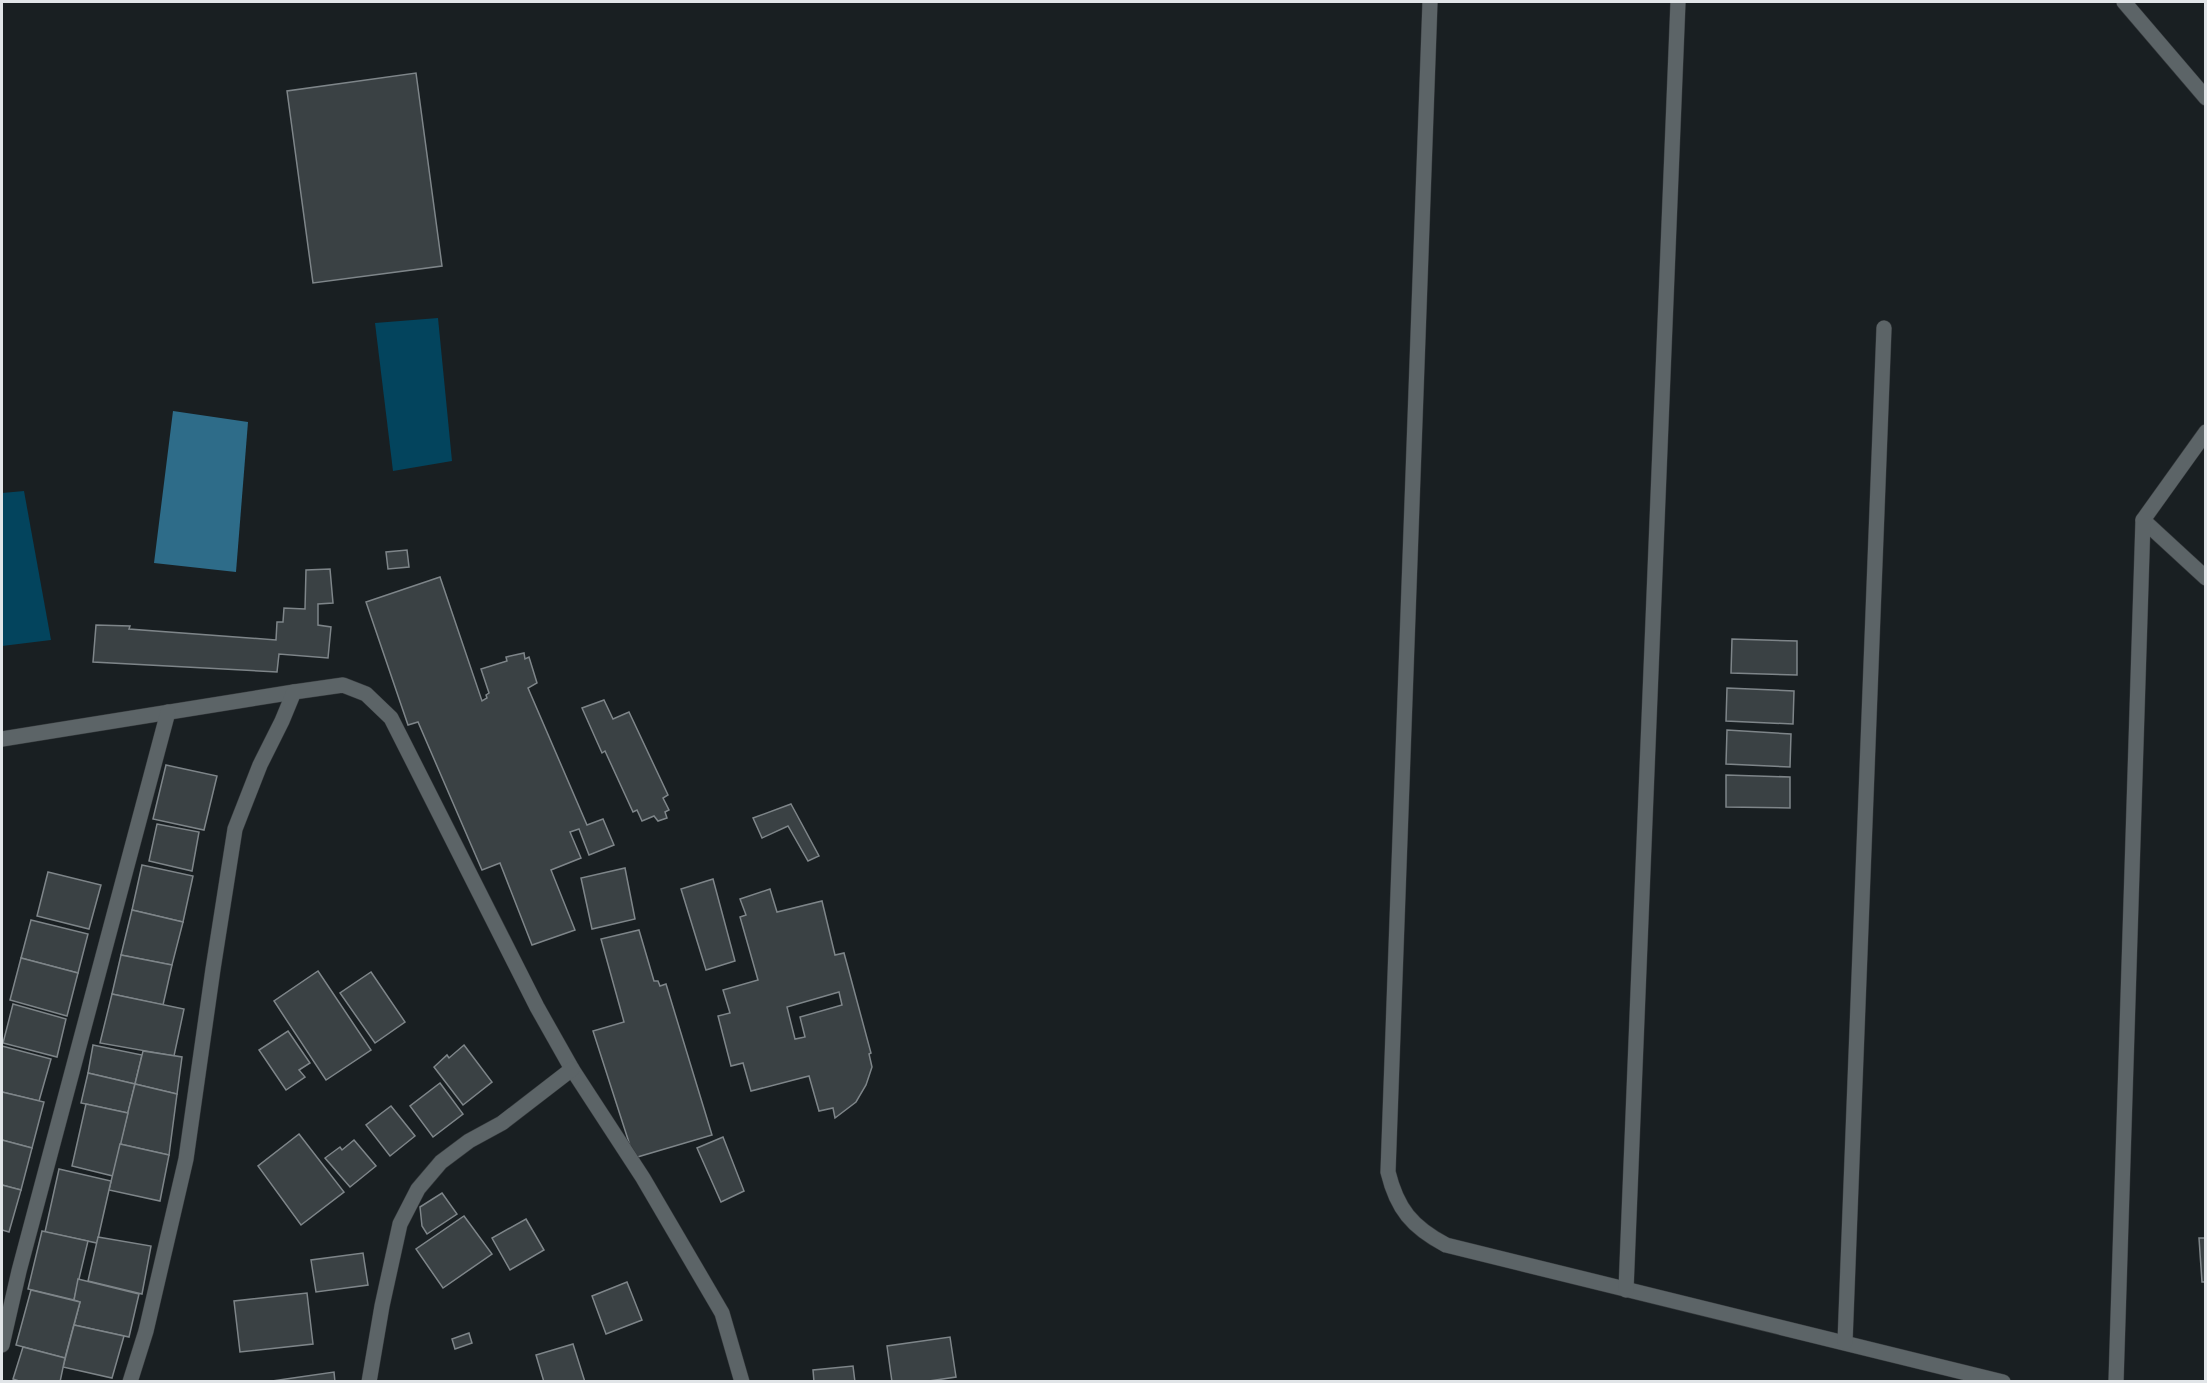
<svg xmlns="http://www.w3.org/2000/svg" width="2207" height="1383" viewBox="0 0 2207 1383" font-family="'Fira Sans Condensed',sans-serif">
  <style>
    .green { fill: #03445d }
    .water { fill: #2e6c89 }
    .building { fill: #3a4144; stroke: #7e8589; stroke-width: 1.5; fill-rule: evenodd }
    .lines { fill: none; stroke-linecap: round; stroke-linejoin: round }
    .street-casing { stroke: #35393c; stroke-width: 16 }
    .street { stroke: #5c6467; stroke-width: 15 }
  </style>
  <rect width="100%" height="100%" fill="#191f22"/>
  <g class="green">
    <path d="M438 318 452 461 393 471 375 323Z"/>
    <path d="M24 491 51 640 2 646V493Z"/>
  </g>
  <path class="water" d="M173 411 248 422 236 572 154 563Z"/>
  <g class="building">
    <path d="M416 73 442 266 313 283 287 91Z"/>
    <path d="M407 550 409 567 388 569 386 552Z"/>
    <path d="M330 569 333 603 318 604V625L331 627 328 658 279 654 277 672 93 662 96 625 130 626 129 629 276 640 277 622H283L284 608 305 609 306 570Z"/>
    <path d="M440 577 482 701 487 698 486 695 489 693 481 669 507 661 506 657 524 653 525 659 529 657 537 683 528 688 587 825 603 819 614 845 589 855 579 829 570 832 581 858 551 870 575 930 532 945 500 863 482 870 418 722 408 725 366 602Z"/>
    <path d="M1732 639 1797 641V675L1731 673Z"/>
    <path d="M1727 688 1794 691 1793 724 1726 721Z"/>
    <path d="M604 700 613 719 629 712 668 795 663 798 669 810 665 812 667 818 658 821 654 816 642 821 637 810 633 812 605 751 602 753 582 708Z"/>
    <path d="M1727 730 1791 734 1790 767 1726 764Z"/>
    <path d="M166 765 217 776 204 830 153 819Z"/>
    <path d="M1726 775 1790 777V808L1726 807Z"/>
    <path d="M791 804 819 856 808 861 788 826 762 838 753 818Z"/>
    <path d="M157 824 199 832 192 871 149 861Z"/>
    <path d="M142 865 193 876 183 922 132 910Z"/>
    <path d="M625 868 635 919 592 929 581 878Z"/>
    <path d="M48 872 101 885 89 929 37 916Z"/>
    <path d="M713 879 735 961 706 970 681 889Z"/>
    <path d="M770 889 777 912 822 901 835 955 844 953 871 1053 869 1054 872 1067 866 1085 856 1102 835 1118 833 1108 819 1111 809 1076 751 1091 743 1063 731 1066 718 1016 730 1013 723 990 758 980 740 917 746 915 740 899ZM839 992 842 1005 800 1017 805 1037 795 1039 787 1007Z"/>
    <path d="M132 910 183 922 172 965 121 955Z"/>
    <path d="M31 920 88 934 78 973 21 958Z"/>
    <path d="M639 930 654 981H658L660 986 666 984 712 1135 634 1158 593 1031 624 1022 601 939Z"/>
    <path d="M121 955 172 965 163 1005 112 994Z"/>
    <path d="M21 958 78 973 67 1016 10 1000Z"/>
    <path d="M318 971 371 1050 326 1080 274 1001Z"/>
    <path d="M371 972 405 1022 375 1043 340 993Z"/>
    <path d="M112 994 184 1009 174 1056 100 1043Z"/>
    <path d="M13 1004 66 1019 57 1057 3 1043Z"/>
    <path d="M288 1031 310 1063 299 1070 305 1077 286 1090 259 1050Z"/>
    <path d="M93 1045 142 1055 135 1084 88 1073Z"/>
    <path d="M464 1045 492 1082 463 1105 434 1067 447 1055 449 1058Z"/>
    <path d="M2 1046 51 1059 39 1101 2 1092Z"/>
    <path d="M143 1051 182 1057 177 1094 135 1084Z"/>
    <path d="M88 1073 135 1084 128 1113 81 1103Z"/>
    <path d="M440 1083 463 1114 433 1137 410 1106Z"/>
    <path d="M135 1084 177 1094 169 1155 120 1144Z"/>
    <path d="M2 1092 44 1102 32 1148 2 1140Z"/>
    <path d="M86 1104 128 1113 113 1176 72 1166Z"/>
    <path d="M391 1106 415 1136 390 1156 366 1125Z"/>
    <path d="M299 1134 344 1192 301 1225 258 1166Z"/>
    <path d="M723 1137 744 1191 721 1202 697 1148Z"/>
    <path d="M2 1140 32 1148 21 1190 2 1185Z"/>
    <path d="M354 1140 376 1166 350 1187 325 1158 340 1147 342 1150Z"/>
    <path d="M120 1144 169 1155 160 1201 109 1190Z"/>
    <path d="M59 1169 111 1181 97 1243 45 1232Z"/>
    <path d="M2 1185 21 1190 9 1232 2 1230Z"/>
    <path d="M442 1193 457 1214 427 1234 422 1226 420 1207Z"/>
    <path d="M464 1216 492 1254 443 1288 416 1249Z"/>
    <path d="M526 1219 544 1250 510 1270 492 1238Z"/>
    <path d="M42 1231 88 1241 74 1300 28 1289Z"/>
    <path d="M98 1237 151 1246 142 1294 88 1281Z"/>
    <path d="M2199 1238H2206V1282H2202Z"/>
    <path d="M363 1253 368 1285 316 1292 311 1260Z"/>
    <path d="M78 1279 139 1294 129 1337 74 1325 80 1302 74 1300Z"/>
    <path d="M627 1282 642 1320 606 1334 592 1296Z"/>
    <path d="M31 1290 80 1302 65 1358 16 1345Z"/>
    <path d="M307 1293 313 1344 240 1352 234 1301Z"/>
    <path d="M74 1325 124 1336 112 1378 63 1367Z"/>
    <path d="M469 1333 472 1343 455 1349 452 1339Z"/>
    <path d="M950 1337 956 1377 922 1382H892L887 1346Z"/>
    <path d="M573 1344 585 1382H544L536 1355Z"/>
    <path d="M23 1347 65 1358 60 1382H22L13 1379Z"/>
    <path d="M853 1366 855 1382H814L813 1370Z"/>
    <path d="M334 1372 335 1382 272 1381Z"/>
  </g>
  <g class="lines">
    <defs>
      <g id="street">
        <path d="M1430 2 1388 1172C1397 1209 1412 1227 1446 1245L2003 1382"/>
        <path d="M2124 2 2206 98"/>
        <path d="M2143 520 2206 578"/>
        <path d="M2 739 294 692"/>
        <path d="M1626 1290 1678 2"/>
        <path d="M1845 1342 1884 328"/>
        <path d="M2 1345 19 1271 168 712"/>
        <path d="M130 1382 146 1331 186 1159 213 969 235 829 260 765 282 721 294 692 343 685 366 694 391 718 537 1007 572 1069 643 1178 722 1313 742 1382"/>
        <path d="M369 1382 382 1306 400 1224 418 1189 441 1162 469 1141 502 1123 572 1069"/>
        <path d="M2116 1382 2143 520 2206 432"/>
      </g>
    </defs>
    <use href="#street" class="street-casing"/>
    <use href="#street" class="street"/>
  </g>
  <rect width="2207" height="1383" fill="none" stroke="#e1e5e8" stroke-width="6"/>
</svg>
